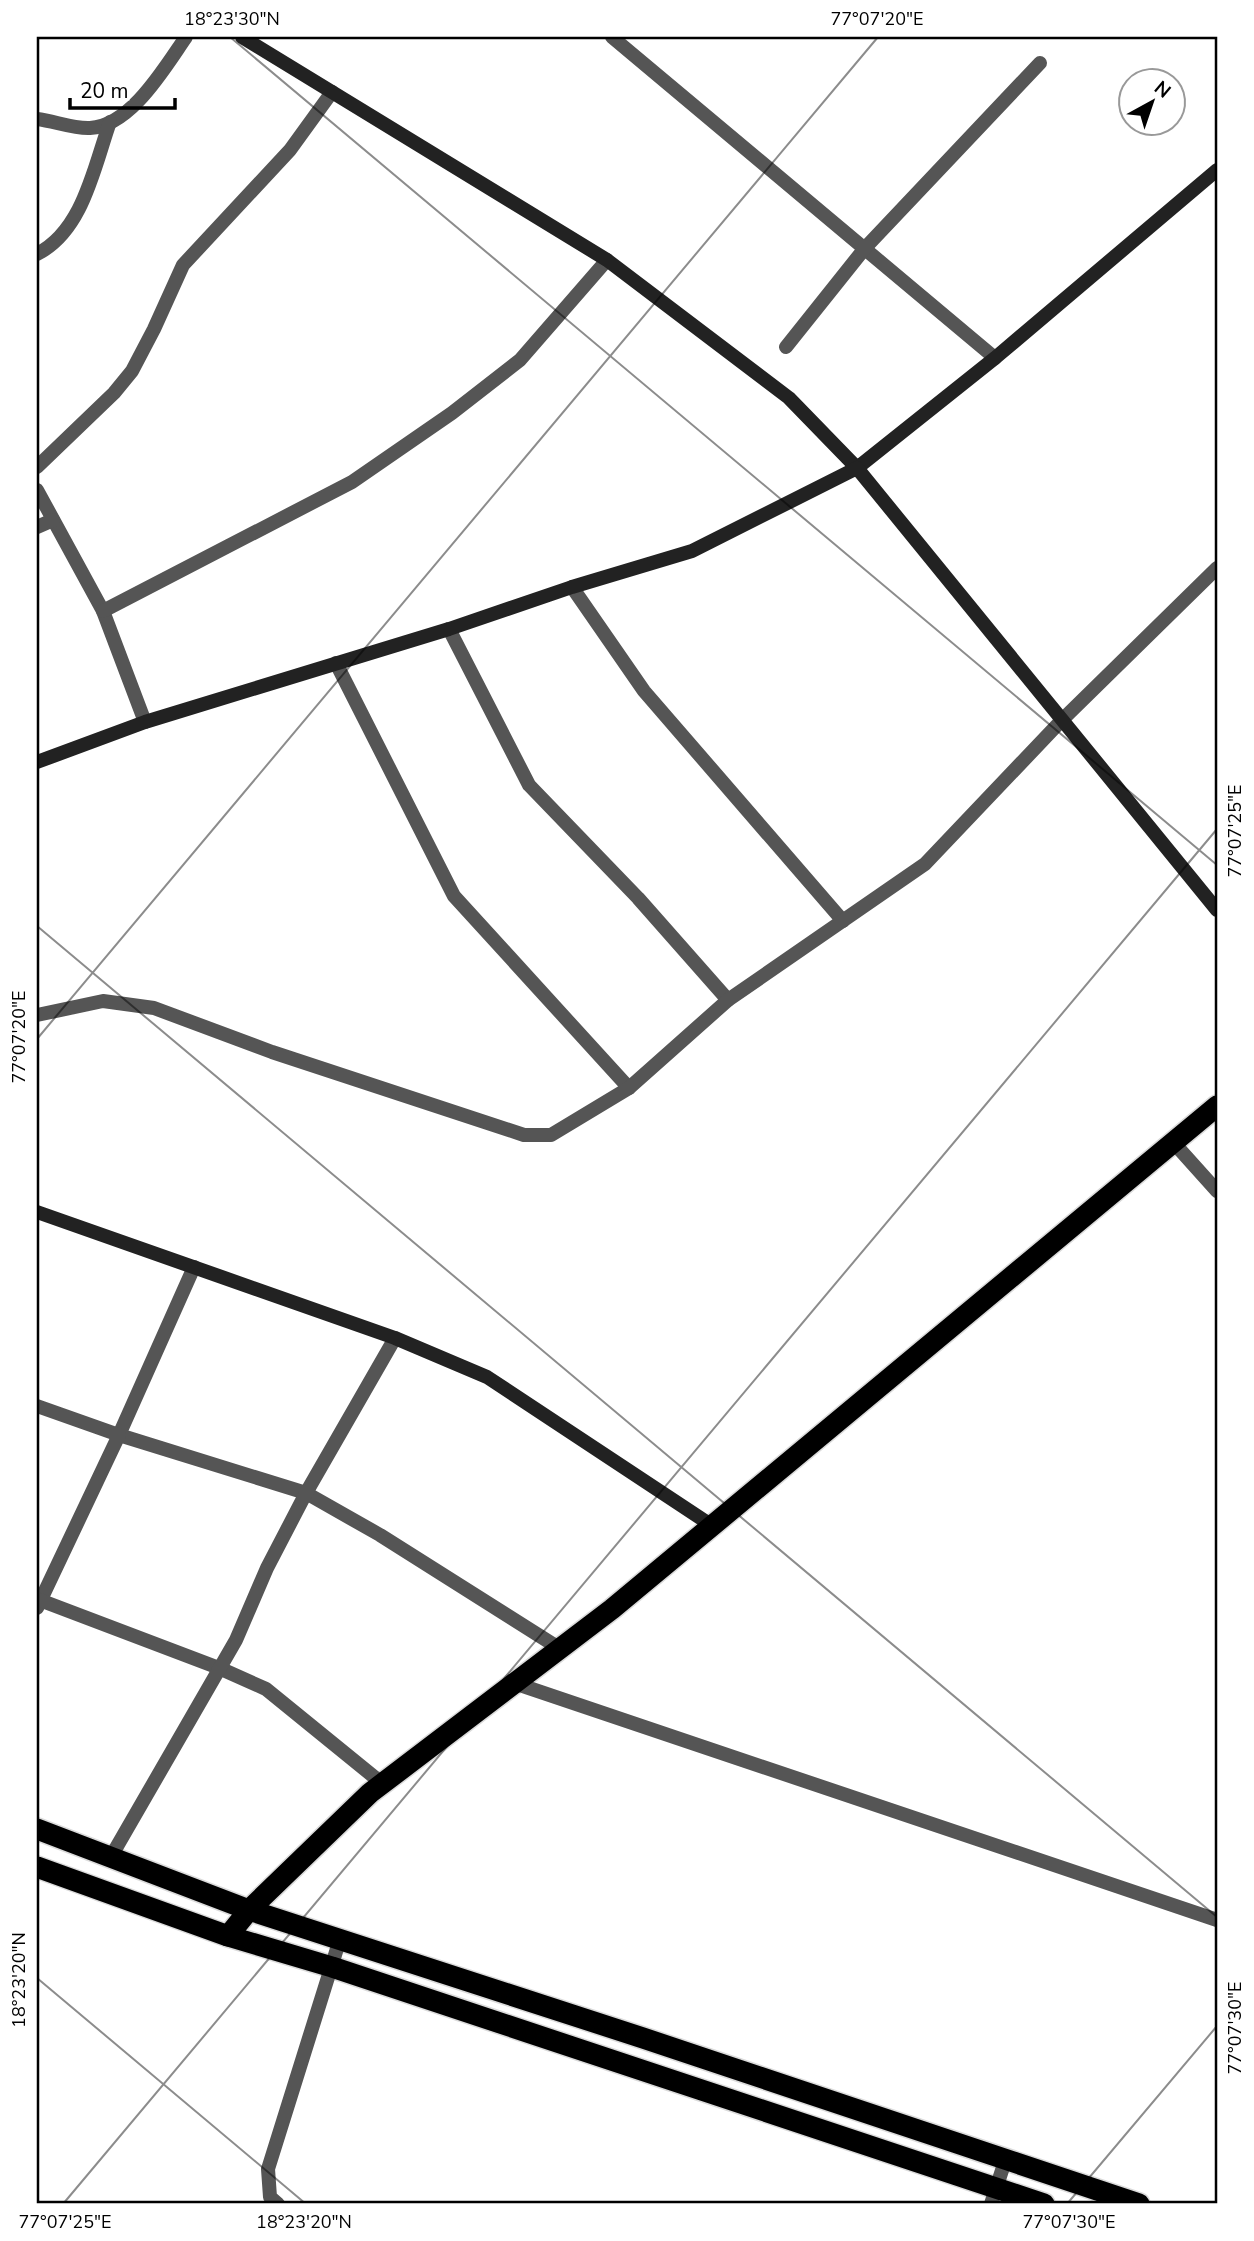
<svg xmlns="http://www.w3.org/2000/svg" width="1254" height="2241" viewBox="0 0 1254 2241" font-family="'Nunito Sans',sans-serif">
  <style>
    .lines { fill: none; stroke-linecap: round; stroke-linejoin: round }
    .highway-casing { stroke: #dbdbdb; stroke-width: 24 }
    .street { stroke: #555; stroke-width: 14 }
    .secondary { stroke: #222; stroke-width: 14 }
    .highway { stroke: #000; stroke-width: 21 }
    .ticks { fill: none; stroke: #000; stroke-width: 2; stroke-opacity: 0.45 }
    .neatline { fill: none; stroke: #000; stroke-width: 2.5 }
    .ticks-label { font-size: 18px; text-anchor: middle; fill: #000 }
  </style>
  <rect width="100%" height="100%" fill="#fff"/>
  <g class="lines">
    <defs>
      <g id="highway">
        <path d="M37 1829 249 1910 643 2038 1139 2204"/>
        <path d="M37 1867 228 1936 332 1967 1044 2204"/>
        <path d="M228 1936 249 1910 370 1793 612 1609 1217 1106"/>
      </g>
    </defs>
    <use href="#highway" class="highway-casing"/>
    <g class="street">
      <path d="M612 37 995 358"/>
      <path d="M37 119C54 121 74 129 90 128 131 126 165 67 186 37"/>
      <path d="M37 254C83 231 94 167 110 122"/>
      <path d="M786 347 865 248 1040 63"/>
      <path d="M37 467 114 393 132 371 154 329 183 265 290 150 332 92"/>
      <path d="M37 490 103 611 145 722"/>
      <path d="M37 527 53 520"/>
      <path d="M572 587 644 691 843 921"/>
      <path d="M103 611 352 482 452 413 520 360 607 260"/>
      <path d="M449 629 529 785 638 898 728 1000"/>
      <path d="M336 663 454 896 629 1088"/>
      <path d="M37 1015 103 1001 154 1008 272 1052 524 1135H551L629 1088 728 1000 925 864 1061 721 1217 568"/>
      <path d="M1173 1142 1217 1191"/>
      <path d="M194 1267 119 1435 306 1493 380 1535 562 1650"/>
      <path d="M37 1406 119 1435 37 1608"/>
      <path d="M37 1599 219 1668 266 1689 384 1785"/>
      <path d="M517 1684 1217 1920"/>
      <path d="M112 1855 236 1640 267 1568 306 1493 395 1338"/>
      <path d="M278 2204 270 2197 268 2169 340 1939"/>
      <path d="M991 2204 1006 2158"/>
    </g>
    <g class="secondary">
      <path d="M242 37 607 260 789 398 857 468 995 358 1217 170"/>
      <path d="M37 762 145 722 449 629 572 587 692 551 857 468 1217 910"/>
      <path d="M37 1212 395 1338 487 1377 711 1525"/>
    </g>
    <use href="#highway" class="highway"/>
  </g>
  <path class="ticks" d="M230 37 1217 865M37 926 1217 1917M37 1039 878 37M37 1978 306 2204M63 2204 1217 829M1067 2204 1217 2026"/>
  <rect width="1254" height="2241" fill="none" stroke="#ffffff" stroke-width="77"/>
  <g transform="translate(1152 102) rotate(40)"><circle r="33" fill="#ffffff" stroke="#999999" stroke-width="2"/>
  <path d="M0-5L12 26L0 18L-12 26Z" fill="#000000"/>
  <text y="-10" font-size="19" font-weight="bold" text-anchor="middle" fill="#000000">N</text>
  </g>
  <path d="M70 98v10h105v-10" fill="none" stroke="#000000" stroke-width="3.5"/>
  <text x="80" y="98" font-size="21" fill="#000000" stroke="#ffffff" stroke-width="5" paint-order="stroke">20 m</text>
  <rect x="38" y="38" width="1178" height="2164" class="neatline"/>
  <g class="ticks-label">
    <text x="232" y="25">18°23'30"N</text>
    <text x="877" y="25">77°07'20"E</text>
    <text transform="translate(1235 831) rotate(-90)" y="6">77°07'25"E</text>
    <text transform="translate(19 1037) rotate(-90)" y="6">77°07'20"E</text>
    <text transform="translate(19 1980) rotate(-90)" y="6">18°23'20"N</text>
    <text transform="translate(1235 2028) rotate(-90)" y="6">77°07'30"E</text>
    <text x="65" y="2228">77°07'25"E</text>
    <text x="304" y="2228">18°23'20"N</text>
    <text x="1069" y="2228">77°07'30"E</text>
  </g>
</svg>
